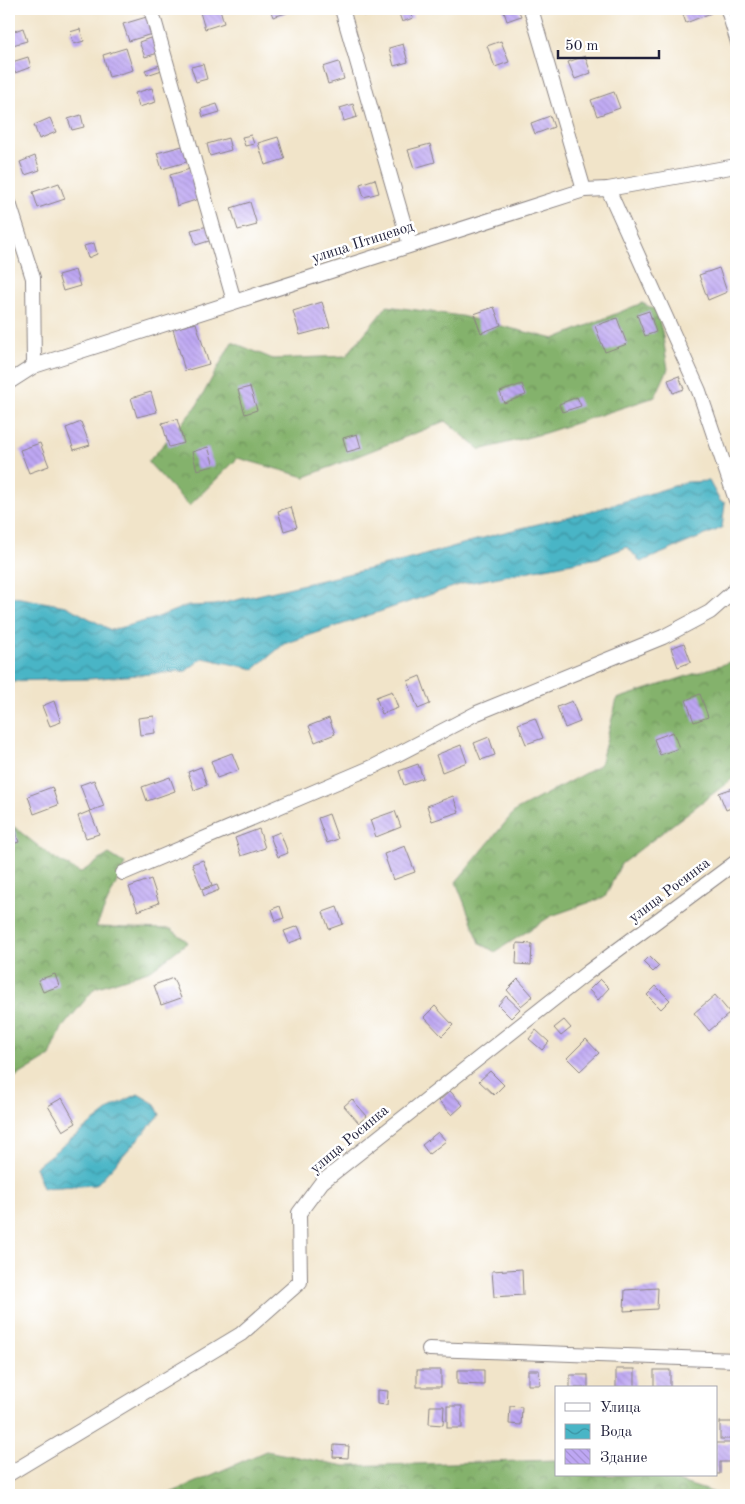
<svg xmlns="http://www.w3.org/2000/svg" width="745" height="1504" viewBox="0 0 745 1504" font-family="'Old Standard TT',serif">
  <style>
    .forest { fill: url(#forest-crowns); stroke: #536a54 }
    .water { fill: url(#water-waves); stroke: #366c80 }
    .building { fill: url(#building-back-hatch) }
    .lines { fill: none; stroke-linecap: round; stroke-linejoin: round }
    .lane-casing { stroke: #8a8382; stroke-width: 9 }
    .street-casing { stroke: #8a8382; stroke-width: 16 }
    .lane { stroke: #fff; stroke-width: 7 }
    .street { stroke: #fff; stroke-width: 14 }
    .labels { text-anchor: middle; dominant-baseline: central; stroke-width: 5; stroke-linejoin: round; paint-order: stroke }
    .street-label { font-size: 15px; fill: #22223b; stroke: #fff }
  </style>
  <defs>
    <pattern id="forest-crowns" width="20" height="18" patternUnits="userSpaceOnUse" patternTransform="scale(1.25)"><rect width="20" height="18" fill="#84b26c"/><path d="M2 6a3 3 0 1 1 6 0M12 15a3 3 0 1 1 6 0" fill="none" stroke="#6c905a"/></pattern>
    <pattern id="water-waves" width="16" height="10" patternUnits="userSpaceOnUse" patternTransform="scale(1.25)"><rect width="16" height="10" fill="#49b5c6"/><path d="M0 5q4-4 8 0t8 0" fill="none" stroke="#3c93a2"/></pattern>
    <pattern id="building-back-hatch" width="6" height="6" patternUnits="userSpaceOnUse" patternTransform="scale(1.25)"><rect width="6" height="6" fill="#bea7f3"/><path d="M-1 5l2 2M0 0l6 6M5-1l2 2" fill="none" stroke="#a38fd1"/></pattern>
  </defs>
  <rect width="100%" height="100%" fill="#fff"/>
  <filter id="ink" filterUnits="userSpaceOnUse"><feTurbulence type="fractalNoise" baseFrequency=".02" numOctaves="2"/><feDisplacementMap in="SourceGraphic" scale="10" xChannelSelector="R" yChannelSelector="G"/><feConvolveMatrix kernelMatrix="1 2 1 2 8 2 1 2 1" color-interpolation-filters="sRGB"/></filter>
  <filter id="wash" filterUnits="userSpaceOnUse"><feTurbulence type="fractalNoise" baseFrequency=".0096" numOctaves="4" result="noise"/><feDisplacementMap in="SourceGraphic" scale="20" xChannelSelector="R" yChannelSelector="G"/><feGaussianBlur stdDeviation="1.12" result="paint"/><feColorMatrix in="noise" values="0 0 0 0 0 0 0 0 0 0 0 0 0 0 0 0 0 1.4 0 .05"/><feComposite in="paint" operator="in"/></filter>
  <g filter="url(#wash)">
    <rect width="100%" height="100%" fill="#f1e4c9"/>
    <g class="forest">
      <path d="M642 303 656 310 662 331 668 369 655 397 545 433 480 450 446 421 305 477 238 458 189 506 148 462 196 407 232 342 273 359 346 356 387 306 461 316 554 339Z"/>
      <path d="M736 660V776L621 864 605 897 551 916 495 952 480 943 456 882 515 811 600 765 617 699Z"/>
      <path d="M9 823 52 857 80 873 109 854 125 864 96 927 171 929 188 942 151 970 95 988 62 1028 50 1056 9 1081Z"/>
      <path d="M266 1451 345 1466 556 1460V1475H659L721 1495H166Z"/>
    </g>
    <g class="water">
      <path d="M709 481 720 501 725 503 722 528 641 562 627 547 598 558 462 584 284 644 254 669 203 658 186 671 89 679 9 681V596L66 606 111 630 153 619 186 606 215 605 407 560 497 534 599 509 687 482Z"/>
      <path d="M138 1094 155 1104 160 1115 96 1185 43 1188 35 1167 114 1106Z"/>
    </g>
    <g id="blocks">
      <g class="building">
        <path d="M199 9H220L224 23 205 29Z"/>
        <path d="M270 9H299L273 17Z"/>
        <path d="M360 9H379L380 11 363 16Z"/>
        <path d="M403 9H410L413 18 402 22 398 11Z"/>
        <path d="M503 9H518L521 16 507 21Z"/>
        <path d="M681 9H709L711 13 686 23Z"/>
        <path d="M150 16 155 33 129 41 123 24Z"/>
        <path d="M23 28 27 41 9 46V33Z"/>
        <path d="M80 29 84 41 74 44 70 32Z"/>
        <path d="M153 37 158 53 145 57 139 42Z"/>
        <path d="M501 41 509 62 495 67 487 46Z"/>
        <path d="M403 44 408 62 394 66 389 48Z"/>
        <path d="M126 48 133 70 109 77 103 55Z"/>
        <path d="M585 56 591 73 575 79 568 62Z"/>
        <path d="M28 57 31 67 15 73 12 62Z"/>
        <path d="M339 62 344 79 328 84 323 67Z"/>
        <path d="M203 64 207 79 196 82 191 67Z"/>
        <path d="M160 65 162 70 147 75 145 70Z"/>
        <path d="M152 88 156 102 139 107 135 93Z"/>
        <path d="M614 92 620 108 597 116 591 100Z"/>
        <path d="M217 104 220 112 203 117 201 109Z"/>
        <path d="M353 104 357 117 344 121 340 108Z"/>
        <path d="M81 115 84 127 72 130 68 119Z"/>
        <path d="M550 116 554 127 535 134 531 123Z"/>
        <path d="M50 118 56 132 39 139 34 125Z"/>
        <path d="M251 135 254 144 245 146 242 137Z"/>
        <path d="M278 137 285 159 265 165 258 143Z"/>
        <path d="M228 138 231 150 210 156 207 144Z"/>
        <path d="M430 144 435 162 414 168 408 150Z"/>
        <path d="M186 145 190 161 162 169 157 153Z"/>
        <path d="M35 156 40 170 25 175 20 162Z"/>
        <path d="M190 169 199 199 177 206 170 175Z"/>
        <path d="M375 179 379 193 364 197 360 184Z"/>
        <path d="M59 183 65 199 38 208 33 192Z"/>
        <path d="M250 202 257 225 238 230 231 208Z"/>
        <path d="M208 226 212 240 196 245 191 230Z"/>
        <path d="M94 243 97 254 88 258 84 246Z"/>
        <path d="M719 268 727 292 708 300 699 275Z"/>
        <path d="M75 270 80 286 63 291 58 275Z"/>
        <path d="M322 302 330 327 300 335 293 311Z"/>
        <path d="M494 307 501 325 481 333 474 314Z"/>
        <path d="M649 311 656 332 645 336 637 315Z"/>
        <path d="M617 318 627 344 605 352 595 326Z"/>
        <path d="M196 323 209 364 185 371 173 329Z"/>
        <path d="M679 376 684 389 673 393 668 380Z"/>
        <path d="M522 384 526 395 504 403 500 392Z"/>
        <path d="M250 387 257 410 245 414 238 390Z"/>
        <path d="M151 392 157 412 137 417 131 398Z"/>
        <path d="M577 397 581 406 562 412 559 404Z"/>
        <path d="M177 419 184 443 169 447 162 423Z"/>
        <path d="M81 422 90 445 74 450 66 428Z"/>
        <path d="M357 434 361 448 347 452 343 438Z"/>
        <path d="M40 443 49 466 29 473 20 450Z"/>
        <path d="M208 447 214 466 197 470 192 452Z"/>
        <path d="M291 507 297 527 284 531 278 511Z"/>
        <path d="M684 643 691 662 678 667 671 648Z"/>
        <path d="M420 676 430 704 418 709 408 681Z"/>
        <path d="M392 691 398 708 382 714 376 697Z"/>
        <path d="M700 694 708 717 694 722 686 700Z"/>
        <path d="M54 701 61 722 50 726 42 706Z"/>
        <path d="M572 701 580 722 565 728 557 707Z"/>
        <path d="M154 716 155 733 140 735 138 718Z"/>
        <path d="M329 718 335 734 315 742 309 726Z"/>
        <path d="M535 718 543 738 526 744 518 724Z"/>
        <path d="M673 732 679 748 660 755 654 739Z"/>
        <path d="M489 737 495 755 481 760 474 743Z"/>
        <path d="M461 745 467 762 442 772 436 755Z"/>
        <path d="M232 753 239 770 217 778 211 761Z"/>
        <path d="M418 764 423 778 404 785 399 771Z"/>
        <path d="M201 767 207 785 194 790 188 772Z"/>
        <path d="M170 777 175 791 147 801 142 787Z"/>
        <path d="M94 780 104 806 90 811 99 834 86 838 78 816 90 811 80 785Z"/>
        <path d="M52 787 58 805 34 814 28 796Z"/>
        <path d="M736 787V806L726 810 719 793Z"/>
        <path d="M453 796 459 812 432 821 427 806Z"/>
        <path d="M395 811 401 827 376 837 370 820Z"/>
        <path d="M329 814 338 839 327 843 318 818Z"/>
        <path d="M11 821 19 842 10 845 9 822Z"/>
        <path d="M259 829 265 848 241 856 235 838Z"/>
        <path d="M280 832 288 853 278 857 270 836Z"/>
        <path d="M405 846 415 872 393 880 384 854Z"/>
        <path d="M203 860 212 885 202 889 192 864Z"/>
        <path d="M151 879 159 903 138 911 129 887Z"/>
        <path d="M217 885 219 890 204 896 202 890Z"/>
        <path d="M280 906 284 918 276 921 272 909Z"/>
        <path d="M337 907 343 924 329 929 323 912Z"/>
        <path d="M298 926 303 938 289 943 284 931Z"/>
        <path d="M517 943 532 944 531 965 516 964Z"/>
        <path d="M649 956 659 966 653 972 643 962Z"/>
        <path d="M55 974 59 986 43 992 38 980Z"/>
        <path d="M173 978 181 998 161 1005 154 985Z"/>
        <path d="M518 979 533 996 521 1006 507 990Z"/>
        <path d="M600 979 609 988 598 1000 589 990Z"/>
        <path d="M656 986 670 1000 661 1009 647 995Z"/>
        <path d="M715 995 730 1013 709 1031 694 1013Z"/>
        <path d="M506 996 520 1009 511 1018 498 1005Z"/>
        <path d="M435 1006 453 1025 442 1036 424 1017Z"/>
        <path d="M564 1020 571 1028 561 1036 554 1028Z"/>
        <path d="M536 1030 549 1042 542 1050 529 1039Z"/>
        <path d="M586 1039 599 1053 580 1071 567 1058Z"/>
        <path d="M490 1071 504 1085 494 1095 479 1081Z"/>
        <path d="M450 1091 463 1105 452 1115 439 1101Z"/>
        <path d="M62 1098 76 1123 63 1131 48 1106Z"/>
        <path d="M352 1099 367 1116 359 1123 344 1106Z"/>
        <path d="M438 1132 446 1141 429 1154 422 1145Z"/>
        <path d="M522 1269 523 1295 494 1297 492 1271Z"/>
        <path d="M658 1288 657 1309 624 1311 625 1290Z"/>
        <rect x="616" y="1369" width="19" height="19"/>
        <rect x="417" y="1370" width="24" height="17"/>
        <path d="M457 1370H484V1385L457 1384Z"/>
        <path d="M528 1370H539L540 1385H528Z"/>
        <rect x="654" y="1370" width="16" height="18"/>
        <rect x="570" y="1375" width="18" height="13"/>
        <path d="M377 1390 388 1391 387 1405 377 1404Z"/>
        <path d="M430 1406H444L443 1425 429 1424Z"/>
        <rect x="447" y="1406" width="15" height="22"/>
        <path d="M510 1406 522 1407 521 1425 509 1424Z"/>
        <rect x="720" y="1422" width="13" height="17"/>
        <path d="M716 1443H731V1462H720V1474H716Z"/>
        <path d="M334 1445 349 1446 348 1458 333 1457Z"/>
      </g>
    </g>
  </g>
  <g filter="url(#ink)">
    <use href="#blocks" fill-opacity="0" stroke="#8a8382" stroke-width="1"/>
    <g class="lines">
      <defs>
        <path id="lane" d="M724 9 736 48"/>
        <g id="street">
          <path d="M151 9 234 301"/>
          <path d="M342 9 410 245"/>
          <path d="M531 9 584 190"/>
          <path d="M608 189 699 391 736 500"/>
          <path d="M9 203 33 278 34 366"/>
          <path d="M9 382 34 366 584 190 608 189 736 166"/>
          <path d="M123 873 375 766 477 713 663 637 710 612 736 589"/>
          <path d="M429 1349 736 1360"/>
          <path d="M9 1474 241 1334 300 1282 299 1213 322 1182 588 972 736 862"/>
        </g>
      </defs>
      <use href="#lane" class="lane-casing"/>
      <use href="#street" class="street-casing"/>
      <use href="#lane" class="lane"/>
      <use href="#street" class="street"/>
    </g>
  </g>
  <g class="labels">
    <g class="street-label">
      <text transform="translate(363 243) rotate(-18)">улица Птицевод</text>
      <text transform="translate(670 891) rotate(-37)">улица Росинка</text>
      <text transform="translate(350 1140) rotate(-40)">улица Росинка</text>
    </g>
  </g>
  <rect width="745" height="1504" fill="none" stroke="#fff" stroke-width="30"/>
  <rect x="555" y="1386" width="162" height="90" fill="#ffffff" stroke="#a7a7b1"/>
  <rect x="565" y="1403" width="25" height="8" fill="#ffffff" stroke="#a7a7b1"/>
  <text x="600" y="1412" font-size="15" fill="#22223b">Улица</text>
  <rect x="565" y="1424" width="25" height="15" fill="url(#water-waves)" stroke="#a7a7b1"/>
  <text x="600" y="1436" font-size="15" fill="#22223b">Вода</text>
  <rect x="565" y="1449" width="25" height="15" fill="url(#building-back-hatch)" stroke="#a7a7b1"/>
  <text x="600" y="1462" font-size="15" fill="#22223b">Здание</text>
  <path d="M558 50v8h101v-8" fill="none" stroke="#22223b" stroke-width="2.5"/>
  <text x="565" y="50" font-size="15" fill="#22223b" stroke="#ffffff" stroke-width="4" paint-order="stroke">50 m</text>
</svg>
